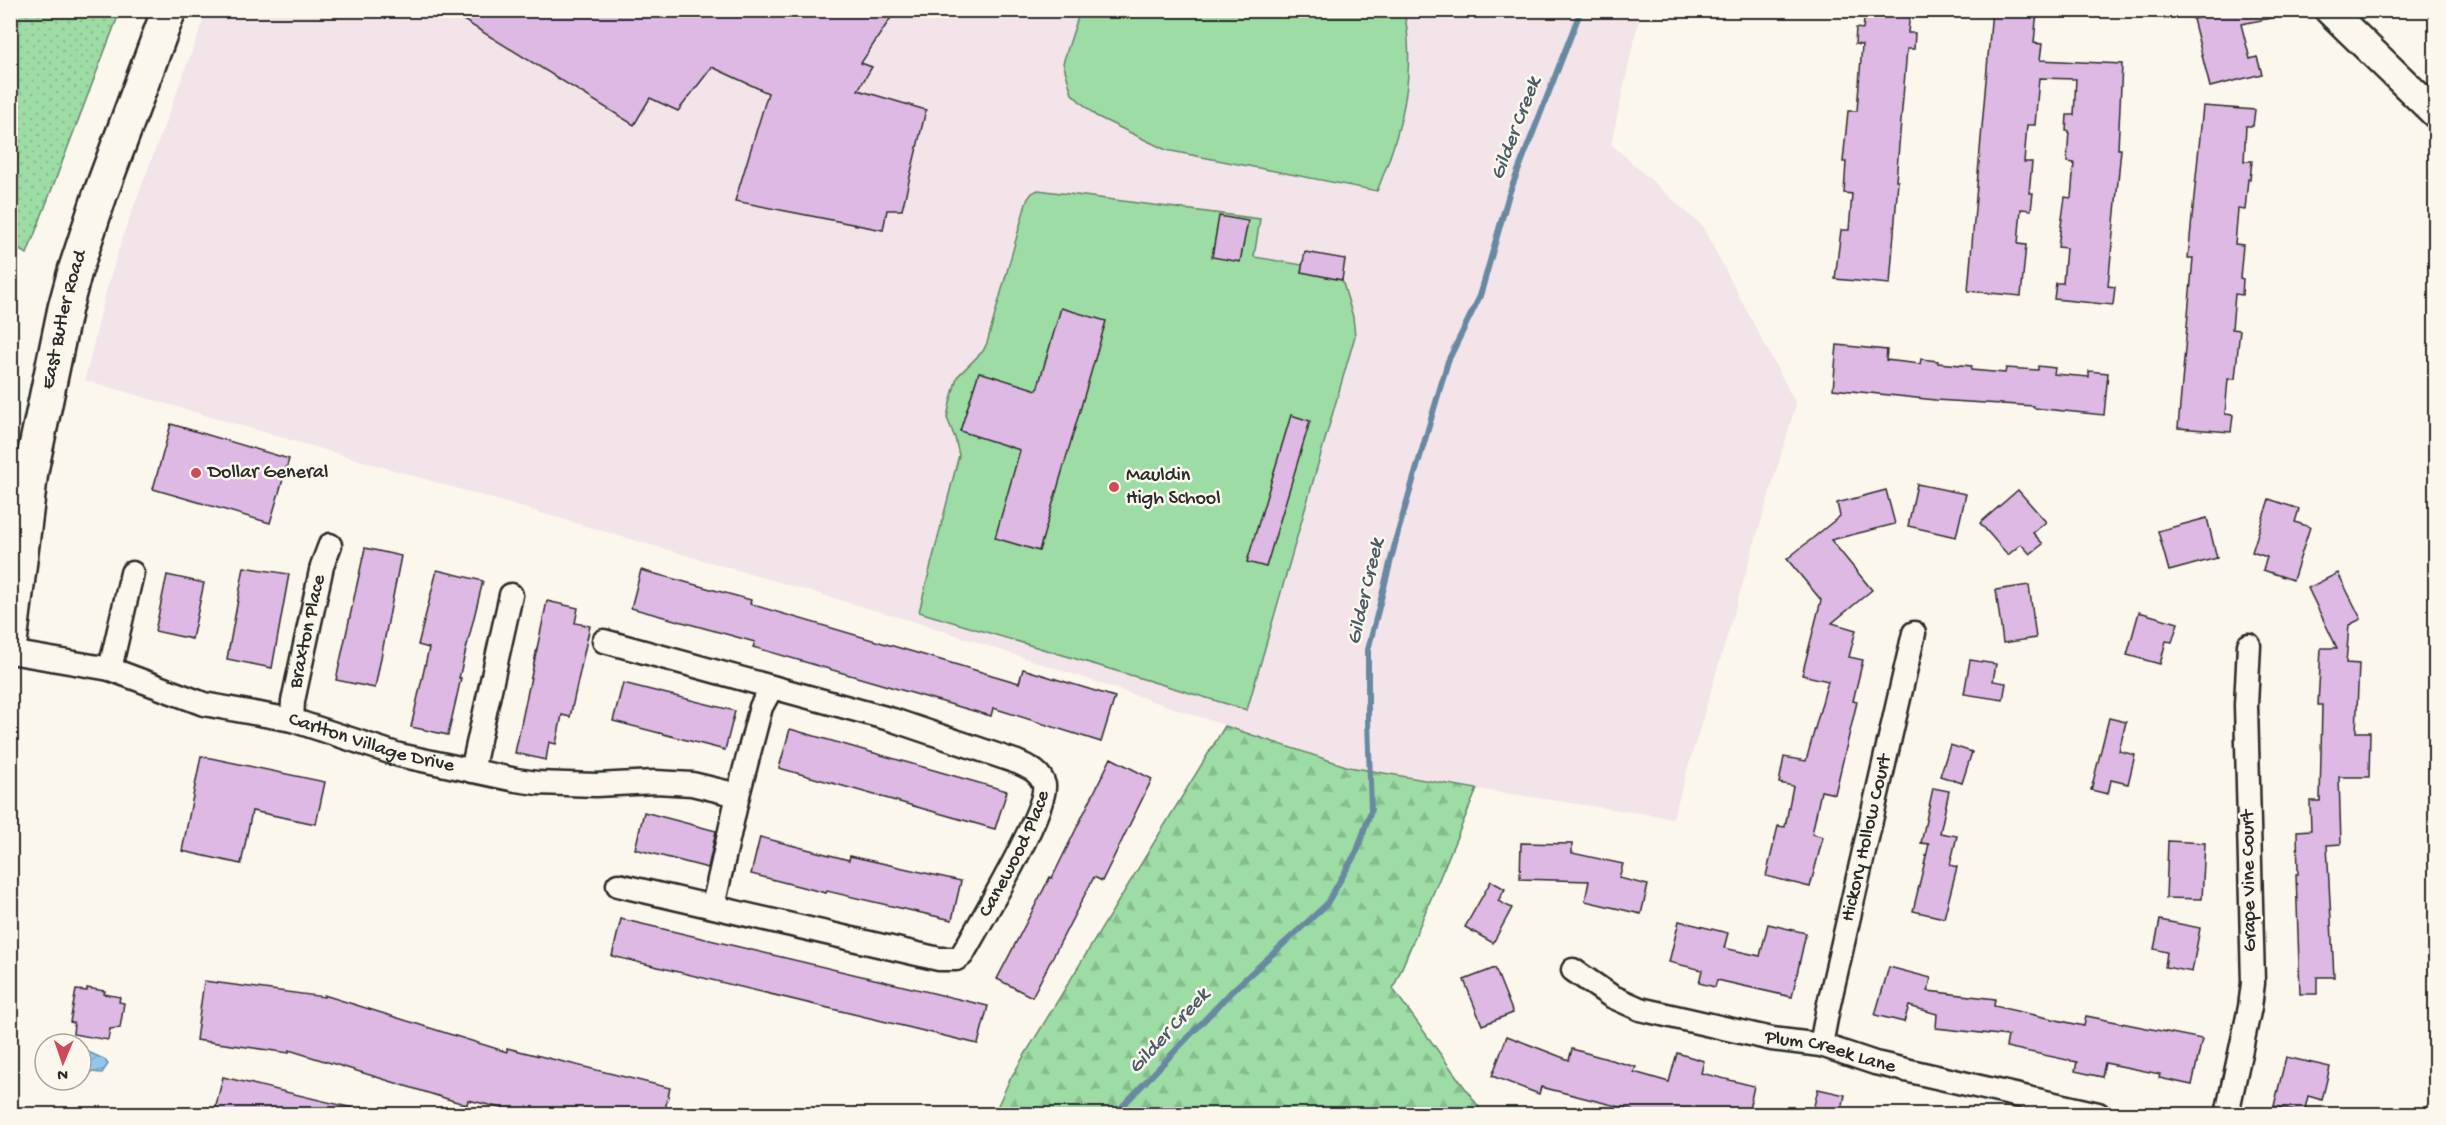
<svg xmlns="http://www.w3.org/2000/svg" width="2446" height="1125" viewBox="0 0 2446 1125" font-family="'Gochi Hand',sans-serif">
  <style>
    .built { fill: #f2e4e9 }
    .grass { fill: url(#grass-dots); stroke: #648468; stroke-width: 1.5 }
    .forest { fill: url(#forest-firs); stroke: #648468; stroke-width: 1.5 }
    .pitch { fill: #9ddca4; stroke: #648468; stroke-width: 1.5 }
    .water { fill: url(#water-waves); stroke: #6889a1; stroke-width: 1.5 }
    .lines { fill: none; stroke-linecap: round; stroke-linejoin: round }
    .stream { stroke: #6889a1; stroke-width: 6 }
    .building { fill: #ddb9e3; stroke: #2b2b2b; stroke-width: 1.5 }
    .minor-casing { stroke: #2b2b2b; stroke-width: 27 }
    .tertiary-casing { stroke: #2b2b2b; stroke-width: 33 }
    .secondary-casing { stroke: #2b2b2b; stroke-width: 38 }
    .minor { stroke: #fbf7ec; stroke-width: 22 }
    .tertiary { stroke: #fbf7ec; stroke-width: 28 }
    .secondary { stroke: #fbf7ec; stroke-width: 33 }
    .poi-dot { fill: #d1495b; stroke: #fbf7ec; stroke-width: 2 }
    .labels { text-anchor: middle; dominant-baseline: central; stroke-width: 5; stroke-linejoin: round; paint-order: stroke }
    .street-label { font-size: 20px; fill: #2b2b2b; stroke: #fbf7ec }
    .poi-label { font-size: 20px; fill: #2b2b2b; stroke: #fbf7ec; text-anchor: start }
    .water-label { font-size: 21px; font-style: italic; fill: #4a5a66; stroke: #fbf7ec }
  </style>
  <defs>
    <pattern id="grass-dots" width="8" height="8" patternUnits="userSpaceOnUse" patternTransform="scale(1.5)"><rect width="8" height="8" fill="#9ddca4"/><path d="M2 2h.1M6 6h.1" fill="none" stroke="#87bd8d" stroke-width="1.8" stroke-linecap="round"/></pattern>
    <pattern id="forest-firs" width="22" height="20" patternUnits="userSpaceOnUse" patternTransform="scale(1.5)"><rect width="22" height="20" fill="#9ddca4"/><path d="M5 1l3.5 6h-7zM16 11l3.5 6h-7z" fill="#87bd8d"/></pattern>
    <pattern id="water-waves" width="16" height="10" patternUnits="userSpaceOnUse" patternTransform="scale(1.5)"><rect width="16" height="10" fill="#91c7ef"/><path d="M0 5q4-4 8 0t8 0" fill="none" stroke="#7dabcd"/></pattern>
  </defs>
  <rect width="100%" height="100%" fill="#fbf7ec"/>
  <filter id="ink" filterUnits="userSpaceOnUse"><feTurbulence type="fractalNoise" baseFrequency=".0167" numOctaves="2"/><feDisplacementMap in="SourceGraphic" scale="12" xChannelSelector="R" yChannelSelector="G"/><feConvolveMatrix kernelMatrix="1 2 1 2 8 2 1 2 1" color-interpolation-filters="sRGB"/></filter>
  <g filter="url(#ink)">
    <path class="built" d="M1641 10 1611 144 1702 226 1796 404 1673 818 1477 789 1349 767 929 626 85 380 106 291 123 236 207 11Z"/>
    <path class="grass" d="M11 10 120 11 27 254 11 246Z"/>
    <path class="forest" d="M1225 726 1349 767 1477 789 1393 989 1484 1114H994L1010 1079Z"/>
    <g class="pitch">
      <path d="M1404 11C1417 74 1401 133 1377 191L1166 150 1096 116 1072 94 1063 63 1080 11Z"/>
      <path d="M1038 190 1260 219 1254 257 1303 265 1302 272 1342 280 1353 317 1355 336 1247 710 919 612 959 455 955 438 947 418 950 403 957 377 983 351 987 343 1027 200 1032 193Z"/>
    </g>
    <path class="water" d="M81 1049 104 1059 108 1064 102 1073 81 1071Z"/>
    <g class="lines">
      <path class="stream" d="M1115 1114 1233 990 1326 905 1357 851 1371 811 1368 720V650L1398 532 1448 361 1480 296 1509 194 1581 10"/>
    </g>
    <g class="building">
      <path d="M447 10H896L861 63 872 67 858 90 926 110 902 210H887L883 230 735 201 768 93 712 67 678 111 650 98 634 125Z"/>
      <path d="M1865 10H1910L1908 33H1915L1914 49H1907L1896 181H1898L1890 284 1835 279 1841 230H1849L1852 194 1844 193 1846 162H1843L1848 111H1857L1862 45 1855 44 1856 28 1863 29Z"/>
      <path d="M1992 10H2037L2034 43 2042 44 2040 60 2122 64 2118 149H2121L2108 286 2115 287 2113 305 2054 299 2056 283H2063L2066 248 2058 247 2065 197 2071 198 2074 163 2067 162 2069 131H2066L2067 115H2074L2076 79 2039 78 2035 125H2027L2024 162H2032L2029 193H2033L2031 210 2021 209 2018 244 2026 245 2021 296 1968 291Z"/>
      <path d="M2230 10H2271L2272 18 2241 24 2250 59 2257 57 2262 74 2210 87 2193 19Z"/>
      <path d="M2203 106 2255 110 2253 126H2246L2244 161H2252L2250 179H2248L2245 210 2238 209 2235 244 2243 245 2240 278 2243 279 2242 295 2235 294 2232 329 2240 330 2238 348 2235 379H2228L2225 414 2233 415 2231 432 2178 428 2193 258H2188Z"/>
      <path d="M1219 216 1248 221 1240 262 1212 257Z"/>
      <path d="M1305 252 1345 259 1342 280 1301 272Z"/>
      <path d="M1061 308 1106 321 1039 551 995 538 1020 450 960 431 979 372 1037 390Z"/>
      <path d="M1837 345 1887 350 1886 360 1920 364 1921 359 1938 361V363L1972 366 1971 370 2005 373 2006 368 2038 370V366L2055 368 2054 374 2089 377V371L2108 373 2104 415 2034 408V406L1935 400 1833 389Z"/>
      <path d="M1291 415 1310 421 1266 567 1247 562Z"/>
      <path d="M171 424 289 459 270 523 153 489Z"/>
      <path d="M1917 484 1966 494 1956 537 1908 526Z"/>
      <path d="M1886 490 1895 524 1831 540 1872 590 1832 623 1856 630 1849 657 1863 660 1853 701 1857 702 1835 794 1821 791 1812 834 1823 837 1810 887 1766 876 1778 826 1785 827 1793 786 1779 783 1784 757 1806 761 1828 681 1802 675 1821 600 1787 559 1840 516 1837 503Z"/>
      <path d="M2018 490 2046 522 2033 533 2043 544 2030 554 2021 544 2008 555 1980 523Z"/>
      <path d="M2269 499 2299 509 2295 522 2310 527 2293 580 2263 570 2267 557 2252 552Z"/>
      <path d="M2207 518 2217 558 2169 571 2158 531Z"/>
      <path d="M365 548 401 556 375 688 336 680Z"/>
      <path d="M244 567 289 574 272 668 227 659Z"/>
      <path d="M437 570 483 581 459 678H461L448 735 411 727 429 648 418 645Z"/>
      <path d="M641 570 751 600 750 604 1019 683 1023 669 1115 697 1101 742 993 708 991 716 753 647 755 642 631 608Z"/>
      <path d="M2338 573 2361 619 2349 625 2346 663 2359 664 2356 732H2370L2369 777H2339L2341 844 2327 845 2334 977H2317V994H2300L2296 874H2298L2297 831 2311 830 2310 801H2320L2322 705H2318L2321 648H2337L2308 588Z"/>
      <path d="M167 575 204 583 192 639 155 631Z"/>
      <path d="M2029 585 2036 638 2003 643 1996 590Z"/>
      <path d="M547 601 578 608 575 623 590 626 570 717 562 715 556 744 549 742 546 760 515 753Z"/>
      <path d="M2139 612 2178 623 2172 642 2166 641 2160 664 2127 655Z"/>
      <path d="M1970 660 1996 664 1993 681 2006 683 2003 700 1964 694Z"/>
      <path d="M623 683 735 711 725 750 613 721Z"/>
      <path d="M2109 718 2126 722 2119 751 2135 755 2128 784 2111 780 2108 794 2091 790Z"/>
      <path d="M790 729 1007 791 995 829 779 768Z"/>
      <path d="M1950 745 1972 752 1962 783 1940 776Z"/>
      <path d="M201 756 325 782 316 824 252 811 241 864 182 851Z"/>
      <path d="M1111 758 1152 779 1102 881 1094 877 1032 997 997 979 1050 877 1052 878Z"/>
      <path d="M1933 788 1949 791 1940 833 1957 836 1950 865 1957 867 1944 918 1913 911 1929 844 1921 843Z"/>
      <path d="M644 812 716 831 708 868 635 849Z"/>
      <path d="M760 837 849 860 850 856 961 881 952 920 827 891 826 893 751 874Z"/>
      <path d="M2168 841 2205 843 2202 899 2166 898Z"/>
      <path d="M1521 843 1572 844V853L1623 864 1619 878 1648 885 1641 914 1585 901 1589 881 1520 879Z"/>
      <path d="M1491 881 1505 889 1498 901 1512 908 1493 943 1465 927Z"/>
      <path d="M621 919 988 1006 978 1044 612 956Z"/>
      <path d="M2160 920 2200 928 2192 972 2165 967 2167 952 2154 949Z"/>
      <path d="M1679 921 1728 933 1724 948 1760 956 1768 924 1806 933 1792 997 1717 980 1715 987 1699 983 1702 970 1669 962Z"/>
      <path d="M1889 967 1931 978 1928 991 1995 999 1994 1006 2084 1026 2086 1016 2202 1039 2192 1085 2159 1078 2160 1074 2105 1063 2102 1077 2075 1071 2077 1062 2006 1047 2008 1036 1936 1028 1937 1014 1909 1006 1904 1022 1875 1015Z"/>
      <path d="M1495 968 1513 1013 1482 1025 1464 980Z"/>
      <path d="M204 981 324 997V995L507 1052V1048L670 1088 664 1114H526L468 1100 467 1105 289 1050V1053L196 1040Z"/>
      <path d="M87 988 105 991 104 994 120 997 119 1002 124 1003 120 1028 110 1029 108 1040 73 1034 74 1023 70 1022 76 990 87 991Z"/>
      <path d="M1507 1036 1569 1060 1572 1049 1636 1067 1634 1072 1669 1082 1677 1053 1704 1061 1701 1073 1754 1086 1748 1114H1712L1691 1110 1689 1114H1631L1632 1110 1541 1087 1539 1094 1492 1076Z"/>
      <path d="M2286 1057 2330 1067 2322 1100 2308 1096 2304 1113 2274 1106Z"/>
      <path d="M223 1077 353 1108 352 1114H214Z"/>
      <path d="M1818 1089 1845 1095 1841 1114H1812Z"/>
    </g>
    <g class="lines">
      <defs>
        <g id="minor">
          <path d="M604 641 772 687"/>
          <path id="s1" d="M10 652 110 669 204 704 292 720 399 755 516 780 537 783 596 785 655 782 692 784 738 795"/>
          <path d="M110 669 132 573"/>
          <path id="s2" d="M292 720 293 701 322 566 330 545"/>
          <path d="M472 771 511 595"/>
          <path id="s3" d="M618 885 939 959H956L962 955C977 928 1048 809 1044 785 1041 772 1028 767 1017 762L893 720 772 687 761 707 738 795 713 906"/>
          <path id="s4" d="M1573 970 1611 996 1640 1009 1772 1039 1821 1045 1875 1063 2098 1114"/>
          <path id="s5" d="M1821 1045 1828 1008 1914 633"/>
          <path d="M2227 1114 2250 1007 2253 983 2246 705 2249 645"/>
        </g>
        <path id="tertiary" d="M2329 10 2436 114"/>
        <g id="secondary">
          <path id="s6" d="M10 642 31 471 65 308 75 271 100 195 169 10"/>
        </g>
      </defs>
      <use href="#minor" class="minor-casing"/>
      <use href="#tertiary" class="tertiary-casing"/>
      <use href="#secondary" class="secondary-casing"/>
      <use href="#minor" class="minor"/>
      <use href="#tertiary" class="tertiary"/>
      <use href="#secondary" class="secondary"/>
    </g>
  </g>
  <g class="poi-dot">
    <circle cx="196" cy="473" r="6"/>
    <circle cx="1114" cy="487" r="6"/>
  </g>
  <g class="labels">
    <g class="street-label">
      <text stroke="none"><textPath href="#s6" startOffset="327">East Butler Road</textPath></text>
      <text stroke="none"><textPath href="#s2" startOffset="90">Braxton Place</textPath></text>
      <text stroke="none"><textPath href="#s1" startOffset="374">Carlton Village Drive</textPath></text>
      <text stroke="none"><textPath href="#s5" startOffset="212">Hickory Hollow Court</textPath></text>
      <text stroke="none"><textPath href="#s3" startOffset="468">Canewood Place</textPath></text>
      <text transform="translate(2250 881) rotate(-91)">Grape Vine Court</text>
      <text stroke="none"><textPath href="#s4" startOffset="273">Plum Creek Lane</textPath></text>
    </g>
    <g class="poi-label">
      <text x="208" y="473">Dollar General</text>
      <text x="1126" y="476">Mauldin<tspan x="1126" dy="23">High School</tspan></text>
    </g>
    <g class="water-label">
      <text transform="translate(1517 129) rotate(-69)">Gilder Creek</text>
      <text transform="translate(1367 592) rotate(-77)">Gilder Creek</text>
      <text transform="translate(1170 1032) rotate(-47)">Gilder Creek</text>
    </g>
  </g>
  <rect width="2446" height="1125" fill="none" stroke="#fbf7ec" stroke-width="36"/>
  <rect x="18" y="18" width="2410" height="1089" fill="none" stroke="#2b2b2b" stroke-width="2" filter="url(#ink)"/>
  <g transform="translate(63 1062) rotate(182)"><circle r="28" fill="#fbf7ec" stroke="#a8a59f" stroke-width="1.5"/>
  <path d="M0-4.5L10 22L0 15L-10 22Z" fill="#d1495b"/>
  <text y="-9" font-size="16" font-weight="bold" text-anchor="middle" fill="#2b2b2b">N</text>
  </g>
</svg>
